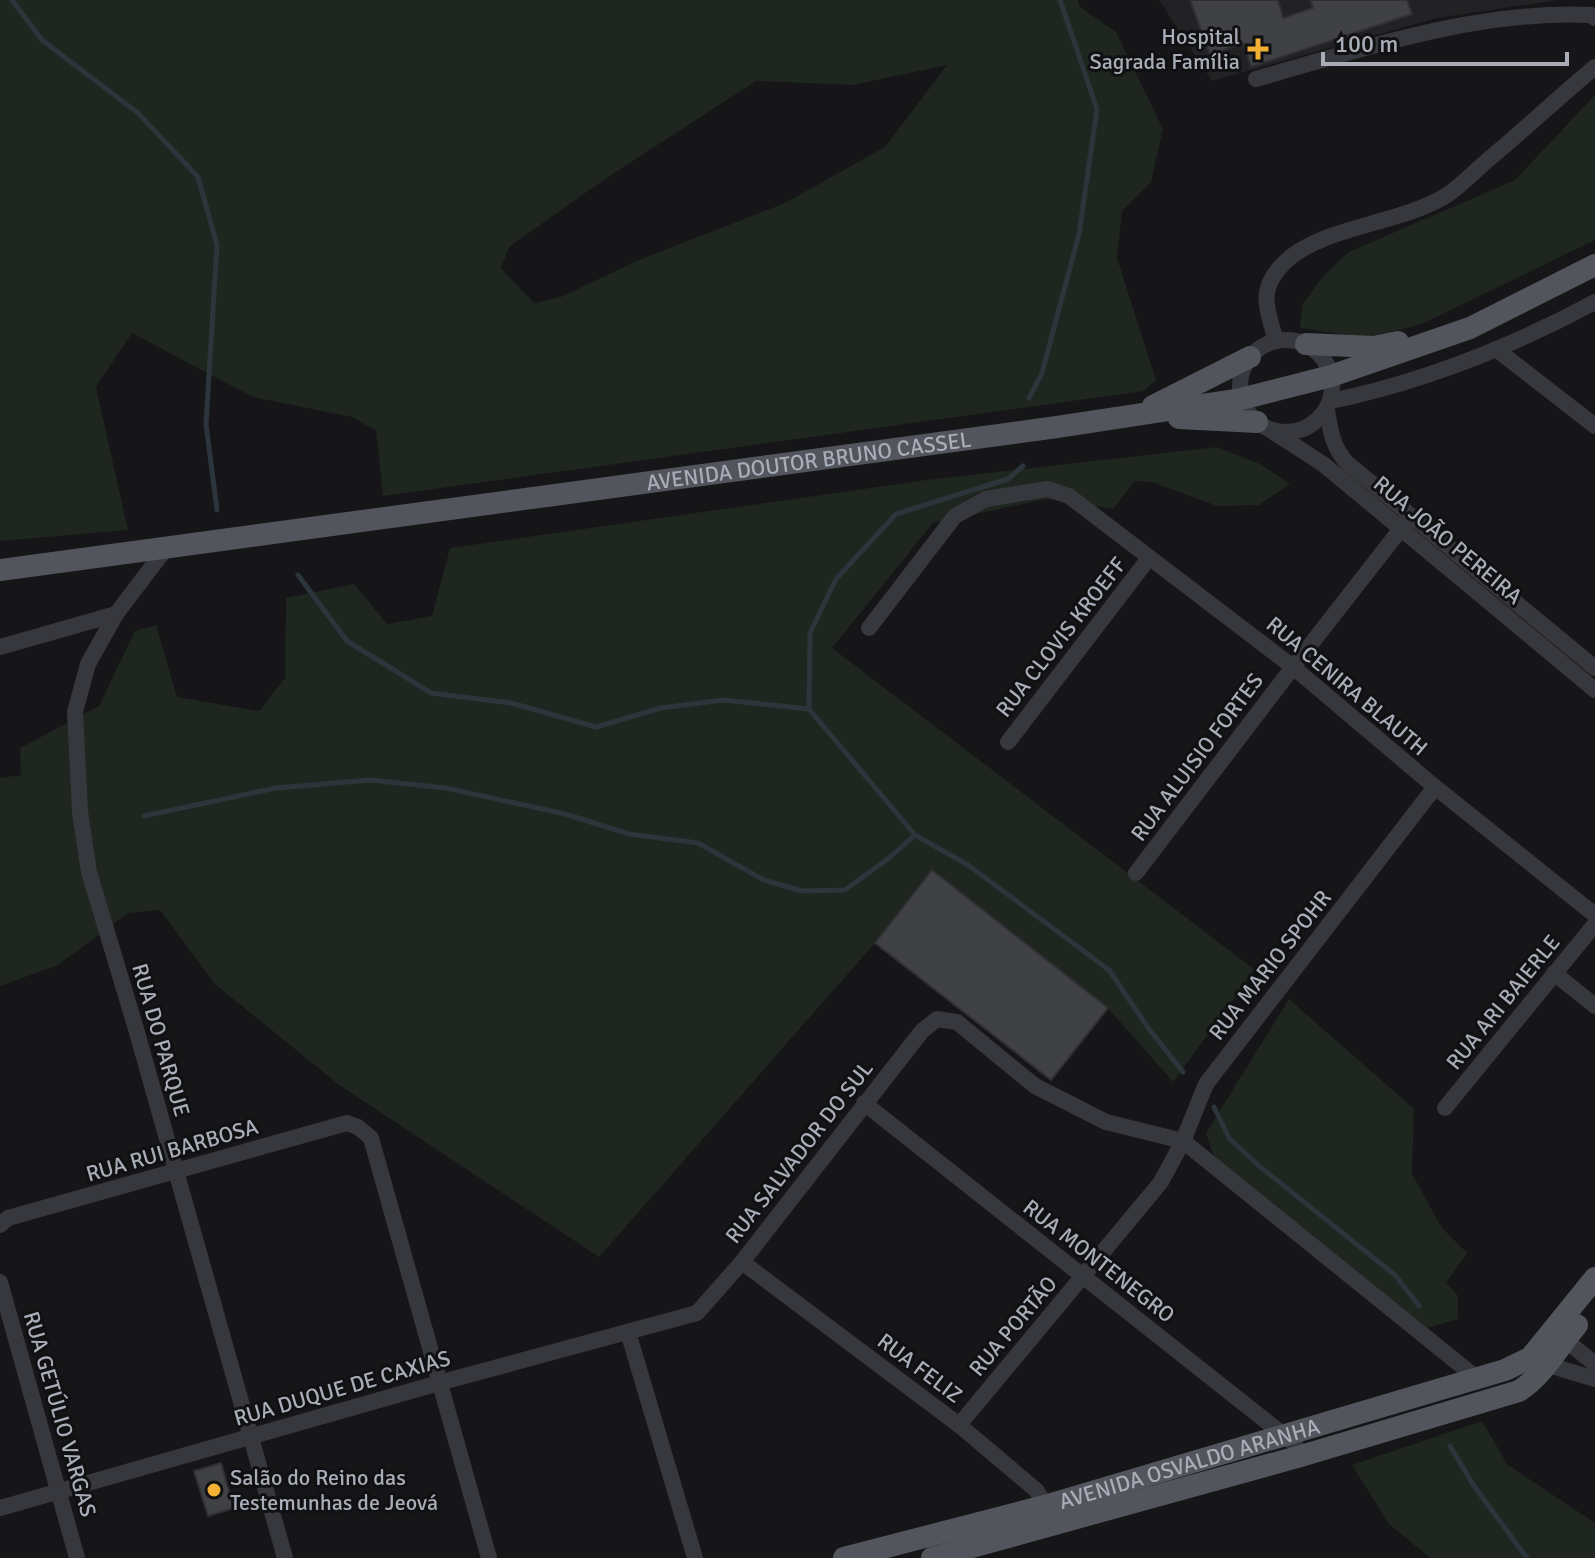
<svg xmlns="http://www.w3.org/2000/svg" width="1595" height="1558" viewBox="0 0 1595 1558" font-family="Signika,sans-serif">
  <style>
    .built { fill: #222225 }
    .green { fill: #1e261f; fill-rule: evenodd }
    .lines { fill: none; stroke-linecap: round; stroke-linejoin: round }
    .stream { stroke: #2c353c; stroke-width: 5 }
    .building { fill: #404145; stroke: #303034; stroke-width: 2 }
    .minor { stroke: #37383d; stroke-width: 16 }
    .major { stroke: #53555c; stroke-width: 22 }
    .poi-dot { fill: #f2b134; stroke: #111113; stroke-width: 3 }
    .labels { text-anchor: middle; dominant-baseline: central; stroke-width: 6; stroke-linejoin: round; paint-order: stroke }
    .poi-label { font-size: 22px; fill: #a8adb8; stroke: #111113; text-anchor: end }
    .street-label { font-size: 22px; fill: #a8adb8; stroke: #111113 }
  </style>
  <rect width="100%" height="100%" fill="#161618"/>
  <path class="built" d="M1159 0H1559L1437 18 1212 81Z"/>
  <g class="green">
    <path d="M0 0H1078L1080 7 1116 32 1163 129 1151 182 1122 211 1117 258 1156 380 1144 391 383 496 376 431 352 417 253 397 132 333 96 387 128 530 0 541ZM947 65 885 147 785 203 639 260 561 297 534 303 501 268 509 247 605 179 756 81 853 85Z"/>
    <path d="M1595 95V240L1422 324 1366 338 1300 328 1302 305 1324 275 1349 252 1515 180Z"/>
    <path d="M1217 447 1260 464 1290 484 1259 505 1217 506 1152 482 1135 481 1113 509 1047 499 933 523 832 648 1255 970 1173 1082 1108 1008 932 871 875 943 599 1257 338 1084 215 984 160 910 128 913 58 965 0 986V778L21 775 20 748 99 706 135 631 156 625 177 697 259 711 285 678 286 598 354 584 387 624 432 616 450 548 926 480Z"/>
    <path d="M1289 999 1414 1109 1412 1174 1442 1228 1467 1253 1446 1283 1458 1296V1319L1427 1328 1232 1177 1212 1152 1206 1133Z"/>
    <path d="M1482 1421 1507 1464 1595 1523V1558H1430L1389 1524 1352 1465Z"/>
  </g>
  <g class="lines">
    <g class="stream">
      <path d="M12 0 42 40 138 113 198 177 217 245 206 424 217 510"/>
      <path d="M1029 398 1042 373 1079 234 1097 109 1060 0"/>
      <path d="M1023 466 1008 479 896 514 836 579 810 633 809 709 915 835 968 865 1109 970 1149 1029 1183 1072"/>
      <path d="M298 575 347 641 431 693 511 703 596 727 661 708 723 700 809 709"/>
      <path d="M144 816 276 788 370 780 446 788 565 814 629 834 698 843 764 880 802 891 845 890 889 858 915 835"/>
      <path d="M1214 1107 1229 1138 1258 1165 1395 1275 1419 1306"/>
      <path d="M1450 1446 1474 1486 1527 1558"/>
    </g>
  </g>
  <g class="building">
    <path d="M1190 0H1278L1283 18 1313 8 1310 0H1407L1412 14 1251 67 1243 43 1210 55Z"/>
    <path d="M932 870 1108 1008 1051 1080 875 943Z"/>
    <path d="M221 1463 234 1508 208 1516 194 1471Z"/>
  </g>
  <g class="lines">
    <g class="minor">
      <path d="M1256 79C1365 48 1478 10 1591 15L1595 18"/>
      <circle cx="1286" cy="386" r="46"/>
      <path d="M1276 341C1267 308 1257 290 1284 263 1321 226 1402 224 1447 195 1462 185 1475 171 1489 159 1525 129 1559 97 1595 67"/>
      <path d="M1496 349 1595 426"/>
      <path d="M1331 401C1422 382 1513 346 1595 302"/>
      <path d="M1327 410C1330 430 1333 448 1347 463L1595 668"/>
      <path d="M1269 429 1323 464 1595 690"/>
      <path d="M167 547 116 614 88 664 75 712 80 812 89 872 136 1029 285 1558"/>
      <path d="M869 628 955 516 986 499 1048 489 1069 496 1293 667 1435 787 1595 915"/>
      <path d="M0 647 116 614"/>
      <path d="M1008 742 1149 558"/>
      <path d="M1136 873 1293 667 1411 516"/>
      <path d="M1554 973 1595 1006"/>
      <path d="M864 1103 1295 1444 1301 1456"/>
      <path d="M1445 1108 1595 924"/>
      <path d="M0 1225 8 1218 347 1123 358 1127 371 1138 489 1558"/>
      <path d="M742 1262 959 1425 1036 1490 1052 1514"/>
      <path d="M0 1282 77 1558"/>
      <path d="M628 1332 695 1558"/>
      <path d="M1559 1335 1595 1364"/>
      <path d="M1539 1362 1595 1379"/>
      <path d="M959 1425 1161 1182 1183 1141 1206 1084 1435 787"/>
      <path d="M0 1508 439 1383 697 1313 742 1262 922 1031 937 1019 957 1022 1035 1086 1106 1122 1183 1141 1479 1380"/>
    </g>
    <g class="major">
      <path d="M1306 344 1374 347 1398 342"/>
      <path d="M1153 406 1250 357"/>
      <path d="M1179 418 1257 422"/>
      <path id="s1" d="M0 570 1057 427 1241 399 1331 376 1470 328 1595 265"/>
      <path id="s2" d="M844 1558 1048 1505 1505 1370 1530 1358 1595 1278"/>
      <path d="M932 1558 1301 1456 1519 1391C1544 1375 1558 1347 1577 1325"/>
    </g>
  </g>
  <g class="poi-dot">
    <path d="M1254 37h8v8h8v8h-8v8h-8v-8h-8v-8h8z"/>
    <circle cx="214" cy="1490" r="8"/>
  </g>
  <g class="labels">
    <g class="poi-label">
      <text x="1240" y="36">Hospital<tspan x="1240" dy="25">Sagrada Família</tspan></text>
      <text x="230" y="1477" text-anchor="start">Salão do Reino das<tspan x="230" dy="25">Testemunhas de Jeová</tspan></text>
    </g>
    <g class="street-label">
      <text stroke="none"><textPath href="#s1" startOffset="816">AVENIDA DOUTOR BRUNO CASSEL</textPath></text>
      <text transform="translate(1448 540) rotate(40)">RUA JOÃO PEREIRA</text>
      <text transform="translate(1061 637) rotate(-52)">RUA CLOVIS KROEFF</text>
      <text transform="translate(1347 686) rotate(40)">RUA CENIRA BLAUTH</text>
      <text transform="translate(1197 757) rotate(-53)">RUA ALUISIO FORTES</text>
      <text transform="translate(1270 965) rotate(-52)">RUA MARIO SPOHR</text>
      <text transform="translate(1503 1002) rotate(-51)">RUA ARI BAIERLE</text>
      <text transform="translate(161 1040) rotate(74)">RUA DO PARQUE</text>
      <text transform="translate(172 1150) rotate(-16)">RUA RUI BARBOSA</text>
      <text transform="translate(799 1152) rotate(-52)">RUA SALVADOR DO SUL</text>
      <text transform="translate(1099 1261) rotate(38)">RUA MONTENEGRO</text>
      <text transform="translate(1013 1326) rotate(-50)">RUA PORTÃO</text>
      <text transform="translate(920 1368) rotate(37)">RUA FELIZ</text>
      <text transform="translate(342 1388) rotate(-16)">RUA DUQUE DE CAXIAS</text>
      <text transform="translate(60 1414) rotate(74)">RUA GETÚLIO VARGAS</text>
      <text stroke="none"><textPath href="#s2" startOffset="358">AVENIDA OSVALDO ARANHA</textPath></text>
    </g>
  </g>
  <path d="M1323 52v12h244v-12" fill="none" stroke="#a8adb8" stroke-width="4"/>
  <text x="1335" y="52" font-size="24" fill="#a8adb8" stroke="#111113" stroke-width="6" paint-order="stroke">100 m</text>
</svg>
